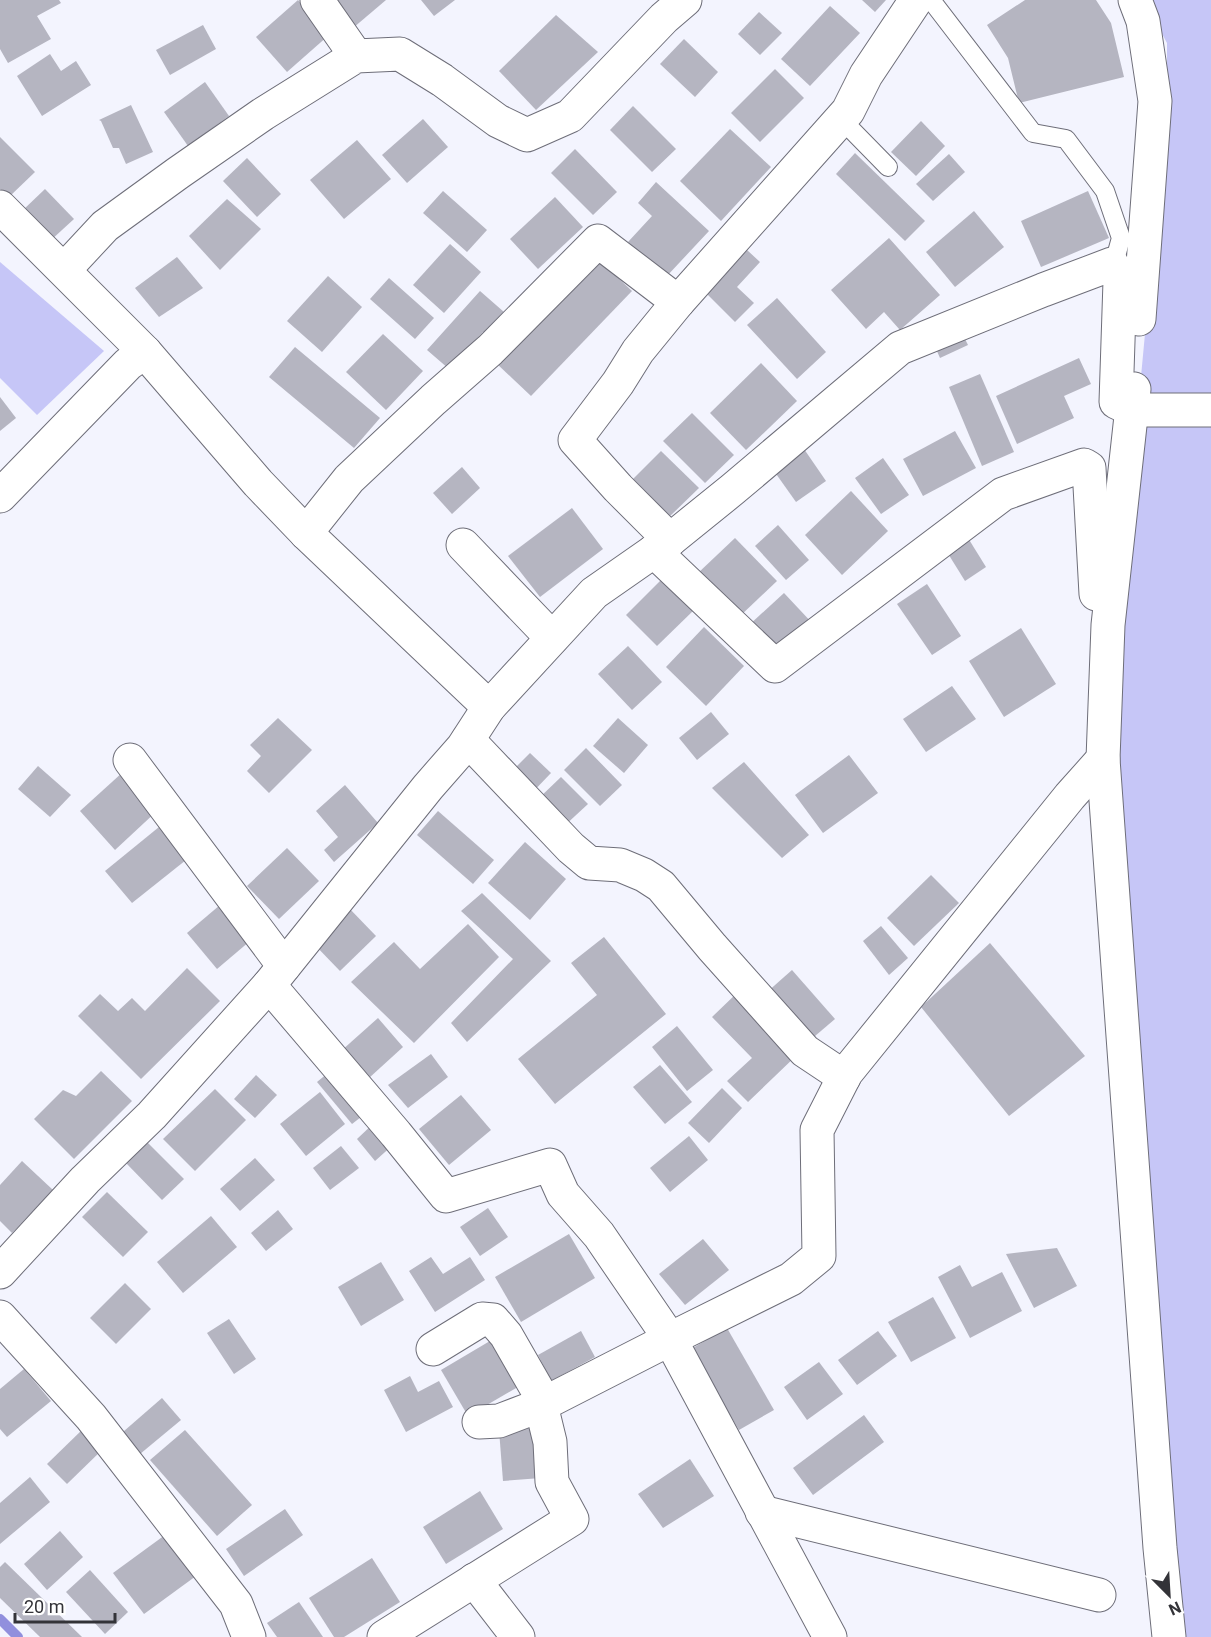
<svg xmlns="http://www.w3.org/2000/svg" width="1211" height="1637" viewBox="0 0 1211 1637" font-family="Roboto,sans-serif">
  <style>
    .green { fill: #c6c6f7 }
    .lines { fill: none; stroke-linecap: round; stroke-linejoin: round }
    .stream { stroke: #918fdd; stroke-width: 10 }
    .building { fill: #b5b5c1 }
    .lane-casing { stroke: #6e6e79; stroke-width: 20 }
    .street-casing { stroke: #6e6e79; stroke-width: 35 }
    .lane { stroke: #fff; stroke-width: 18 }
    .street { stroke: #fff; stroke-width: 33 }
  </style>
  <rect width="100%" height="100%" fill="#f3f4fe"/>
  <g class="green">
    <path d="M1144 0H1211V1637H1171L1103 759 1127 526 1167 99V43Z"/>
    <path d="M0 262 104 351 37 415 0 378Z"/>
  </g>
  <g class="lines">
    <path class="stream" d="M0 1619 18 1637"/>
  </g>
  <g class="building">
    <path d="M0 0H59L61 3 37 16 51 39 8 63 0 49Z"/>
    <path d="M298 0 329 35 287 72 256 37Z"/>
    <path d="M329 0H386L353 28Z"/>
    <path d="M421 0H455L434 16Z"/>
    <path d="M862 0H886L875 12Z"/>
    <path d="M1025 0H1096L1111 23 1124 77 1019 103 1008 58 987 25Z"/>
    <path d="M830 6 860 33 810 86 781 59Z"/>
    <path d="M759 12 782 33 760 55 738 34Z"/>
    <path d="M556 15 598 52 536 110 499 71Z"/>
    <path d="M203 25 216 49 170 75 156 50Z"/>
    <path d="M684 39 718 72 695 97 660 64Z"/>
    <path d="M50 54 61 71 76 61 91 85 42 116 17 76Z"/>
    <path d="M775 69 804 98 760 142 731 113Z"/>
    <path d="M205 82 229 116 188 146 164 112Z"/>
    <path d="M131 105 153 152 126 164 119 148H113L101 121 99 120Z"/>
    <path d="M633 106 676 149 652 172 610 130Z"/>
    <path d="M423 119 448 147 407 183 382 155Z"/>
    <path d="M921 121 945 146 916 176 891 152Z"/>
    <path d="M730 129 771 167 721 221 680 181Z"/>
    <path d="M0 137 35 172 9 197 0 189Z"/>
    <path d="M357 140 391 179 344 219 310 180Z"/>
    <path d="M575 149 617 192 593 215 551 173Z"/>
    <path d="M855 153 925 221 905 241 836 174Z"/>
    <path d="M949 154 965 172 933 201 916 184Z"/>
    <path d="M247 158 281 194 257 217 223 181Z"/>
    <path d="M656 182 709 231 666 277 628 242 652 216 638 203Z"/>
    <path d="M45 189 74 219 50 241 22 211Z"/>
    <path d="M443 191 487 230 467 252 423 213Z"/>
    <path d="M1088 191 1109 238 1041 267 1021 221Z"/>
    <path d="M555 197 583 227 538 269 510 239Z"/>
    <path d="M227 199 261 229 220 270 189 236Z"/>
    <path d="M974 211 1004 247 955 287 926 252Z"/>
    <path d="M889 238 940 295 900 330 884 312 866 329 831 290Z"/>
    <path d="M450 244 481 272 444 313 413 285Z"/>
    <path d="M747 250 760 262 737 287 754 303 735 322 706 293Z"/>
    <path d="M177 257 203 288 159 317 135 288Z"/>
    <path d="M596 257 632 291 531 396 495 362Z"/>
    <path d="M328 276 362 307 322 352 287 321Z"/>
    <path d="M389 278 434 318 415 339 370 299Z"/>
    <path d="M480 291 512 319 493 340 483 332 449 369 427 350Z"/>
    <path d="M777 298 826 352 797 379 747 325Z"/>
    <path d="M960 329 968 345 940 358 933 342Z"/>
    <path d="M383 334 423 371 386 410 346 372Z"/>
    <path d="M295 347 380 418 354 448 269 377Z"/>
    <path d="M1079 358 1091 384 1064 396 1074 418 1017 444 996 396Z"/>
    <path d="M761 363 797 401 746 450 710 413Z"/>
    <path d="M980 374 1014 452 982 466 949 387Z"/>
    <path d="M0 397 16 418 0 431Z"/>
    <path d="M692 413 734 455 705 483 663 441Z"/>
    <path d="M955 431 976 468 923 496 903 459Z"/>
    <path d="M804 449 826 481 796 502 774 471Z"/>
    <path d="M661 451 699 488 667 519 630 482Z"/>
    <path d="M883 458 909 495 881 514 855 478Z"/>
    <path d="M462 467 480 488 452 514 433 493Z"/>
    <path d="M851 491 888 531 842 575 805 535Z"/>
    <path d="M572 508 603 549 540 597 508 556Z"/>
    <path d="M778 525 809 560 786 580 755 546Z"/>
    <path d="M735 538 777 581 738 618 697 574Z"/>
    <path d="M968 538 986 567 965 581 947 552Z"/>
    <path d="M663 578 695 609 657 646 626 615Z"/>
    <path d="M927 584 961 636 932 655 897 604Z"/>
    <path d="M784 593 814 625 777 658 748 626Z"/>
    <path d="M704 627 744 666 706 706 666 667Z"/>
    <path d="M1021 628 1056 684 1004 717 969 661Z"/>
    <path d="M628 646 662 682 632 710 598 674Z"/>
    <path d="M952 686 976 719 926 752 903 719Z"/>
    <path d="M711 712 729 734 697 760 679 738Z"/>
    <path d="M278 718 312 750 269 793 247 771 261 756 250 745Z"/>
    <path d="M618 718 648 745 624 773 593 746Z"/>
    <path d="M586 748 622 785 600 806 564 770Z"/>
    <path d="M530 753 551 773 528 797 507 776Z"/>
    <path d="M849 755 878 793 823 833 795 795Z"/>
    <path d="M744 762 809 835 782 858 712 788Z"/>
    <path d="M38 766 71 795 50 817 18 789Z"/>
    <path d="M123 772 158 810 115 850 80 811Z"/>
    <path d="M561 777 588 804 562 828 536 801Z"/>
    <path d="M345 785 378 823 334 862 324 850 338 837 316 811Z"/>
    <path d="M438 811 494 860 473 884 417 835Z"/>
    <path d="M159 827 186 860 132 903 105 871Z"/>
    <path d="M525 842 566 879 530 920 488 883Z"/>
    <path d="M287 848 319 881 279 919 247 886Z"/>
    <path d="M931 875 959 903 914 946 887 918Z"/>
    <path d="M482 893 551 961 467 1042 451 1023 513 959 461 911Z"/>
    <path d="M220 905 250 941 217 969 187 933Z"/>
    <path d="M347 906 376 936 340 971 311 941Z"/>
    <path d="M468 924 499 957 414 1043 351 982 394 942 420 969Z"/>
    <path d="M881 926 908 958 889 975 863 941Z"/>
    <path d="M604 937 666 1014 555 1104 518 1059 597 995 571 963Z"/>
    <path d="M990 943 1085 1056 1009 1116 921 1007Z"/>
    <path d="M187 968 220 1001 141 1079 78 1016 100 994 118 1011 132 998 145 1011Z"/>
    <path d="M792 970 835 1019 808 1042 766 993Z"/>
    <path d="M738 992 798 1054 748 1102 727 1081 752 1058 712 1017Z"/>
    <path d="M378 1018 403 1047 369 1078 341 1051Z"/>
    <path d="M677 1026 713 1070 687 1091 652 1047Z"/>
    <path d="M431 1054 448 1077 408 1108 388 1085Z"/>
    <path d="M660 1065 692 1102 665 1124 633 1087Z"/>
    <path d="M334 1068 370 1110 352 1124 317 1082Z"/>
    <path d="M101 1071 132 1101 74 1159 34 1119 63 1090 76 1096Z"/>
    <path d="M256 1075 277 1095 255 1118 234 1099Z"/>
    <path d="M722 1088 742 1108 709 1143 688 1123Z"/>
    <path d="M215 1089 246 1120 195 1171 163 1139Z"/>
    <path d="M320 1092 345 1124 306 1156 280 1124Z"/>
    <path d="M461 1095 491 1130 449 1165 419 1129Z"/>
    <path d="M375 1122 394 1144 375 1161 357 1139Z"/>
    <path d="M689 1136 708 1160 670 1192 650 1168Z"/>
    <path d="M147 1142 184 1179 162 1200 126 1163Z"/>
    <path d="M341 1146 359 1168 330 1190 313 1168Z"/>
    <path d="M255 1158 275 1180 240 1211 220 1189Z"/>
    <path d="M22 1161 53 1190 12 1233 0 1221V1185Z"/>
    <path d="M107 1192 148 1232 123 1257 82 1217Z"/>
    <path d="M488 1208 508 1237 480 1256 460 1227Z"/>
    <path d="M278 1210 293 1229 266 1251 251 1233Z"/>
    <path d="M211 1216 237 1247 183 1293 157 1262Z"/>
    <path d="M569 1234 595 1278 521 1322 495 1277Z"/>
    <path d="M703 1239 729 1270 685 1305 659 1274Z"/>
    <path d="M1057 1248 1077 1286 1034 1308 1006 1254Z"/>
    <path d="M431 1257 443 1274 470 1257 485 1280 435 1312 409 1271Z"/>
    <path d="M381 1262 404 1300 361 1326 338 1287Z"/>
    <path d="M960 1265 972 1287 1002 1272 1022 1311 970 1338 938 1277Z"/>
    <path d="M125 1283 151 1309 116 1344 90 1318Z"/>
    <path d="M933 1297 956 1338 911 1362 888 1322Z"/>
    <path d="M229 1319 256 1359 234 1374 207 1333Z"/>
    <path d="M727 1328 774 1410 739 1430 691 1349Z"/>
    <path d="M581 1331 595 1357 551 1381 538 1355Z"/>
    <path d="M878 1331 897 1356 857 1385 838 1360Z"/>
    <path d="M495 1338 523 1384 468 1416 441 1370Z"/>
    <path d="M819 1362 843 1394 807 1420 784 1387Z"/>
    <path d="M24 1369 51 1401 7 1437 0 1429V1389Z"/>
    <path d="M410 1376 418 1392 439 1381 453 1407 406 1432 384 1390Z"/>
    <path d="M162 1398 181 1420 134 1459 116 1438Z"/>
    <path d="M864 1415 884 1442 813 1495 793 1468Z"/>
    <path d="M535 1426 541 1478 503 1481 499 1430Z"/>
    <path d="M84 1428 104 1448 67 1484 47 1464Z"/>
    <path d="M185 1430 252 1505 217 1536 150 1460Z"/>
    <path d="M690 1459 714 1496 663 1528 638 1494Z"/>
    <path d="M30 1477 50 1502 0 1544V1503Z"/>
    <path d="M480 1491 503 1529 446 1564 423 1527Z"/>
    <path d="M285 1509 303 1535 244 1576 226 1549Z"/>
    <path d="M60 1531 83 1557 47 1590 24 1564Z"/>
    <path d="M165 1535 196 1576 144 1614 113 1573Z"/>
    <path d="M372 1558 400 1602 344 1637H334L309 1598Z"/>
    <path d="M5 1562 82 1637H40L0 1598V1567Z"/>
    <path d="M90 1570 128 1612 105 1634 66 1592Z"/>
    <path d="M299 1602 323 1637H277L267 1623Z"/>
  </g>
  <g class="lines">
    <defs>
      <g id="lane">
        <path d="M931 0 1033 133 1066 139 1105 191 1121 238 1113 267"/>
        <path d="M841 119 888 167"/>
      </g>
      <g id="street">
        <path d="M317 0 356 56"/>
        <path d="M1135 0 1143 21 1155 101 1139 319"/>
        <path d="M0 207 145 352 258 483 306 533 489 707"/>
        <path d="M64 270 105 226 178 173 263 114 356 56 400 54 442 80 498 121 527 135 570 116 664 18 685 0"/>
        <path d="M1134 389 1108 625 1103 759 1160 1548 1169 1637"/>
        <path d="M0 496 128 364 145 352"/>
        <path d="M306 533 349 479 433 400 490 350 598 241 678 302"/>
        <path d="M670 540 618 488 575 440 618 383 638 351 678 302 848 111 866 75 916 0"/>
        <path d="M463 545 552 638"/>
        <path d="M654 551 775 666 1003 494 1084 465 1089 468 1096 594"/>
        <path d="M468 740 571 848 589 863 620 865 644 875 661 886 712 947 805 1051 844 1077"/>
        <path d="M130 760 284 966"/>
        <path d="M269 985 396 1134 446 1196 550 1165 563 1194 599 1235 670 1339 830 1637"/>
        <path d="M0 1272 85 1180 152 1115 269 985 428 787 463 747 489 707 594 593 670 540 733 489 900 348 1043 290 1112 264 1120 281 1116 402 1133 410H1211"/>
        <path d="M0 1317 91 1417 236 1604 249 1637"/>
        <path d="M433 1349 482 1319 493 1320 506 1335 545 1403"/>
        <path d="M479 1422 499 1421 541 1405"/>
        <path d="M762 1512 1099 1595"/>
        <path d="M474 1580 518 1637"/>
        <path d="M384 1637 572 1519 552 1482 550 1442 541 1405 670 1339 791 1279 819 1256 817 1130 846 1073 1070 796 1103 759"/>
      </g>
    </defs>
    <use href="#lane" class="lane-casing"/>
    <use href="#street" class="street-casing"/>
    <use href="#lane" class="lane"/>
    <use href="#street" class="street"/>
  </g>
  <g transform="translate(1169 1595) rotate(156)" stroke="#ffffff" stroke-width="4.5" paint-order="stroke">
  <path d="M0-4.5L10 22L0 15L-10 22Z" fill="#333338"/>
  <text y="-9" font-size="16" font-weight="bold" text-anchor="middle" fill="#333338">N</text>
  </g>
  <path d="M15 1613v9h100v-9" fill="none" stroke="#333338" stroke-width="3"/>
  <text x="24" y="1613" font-size="18" fill="#333338" stroke="#ffffff" stroke-width="4.5" paint-order="stroke">20 m</text>
</svg>
